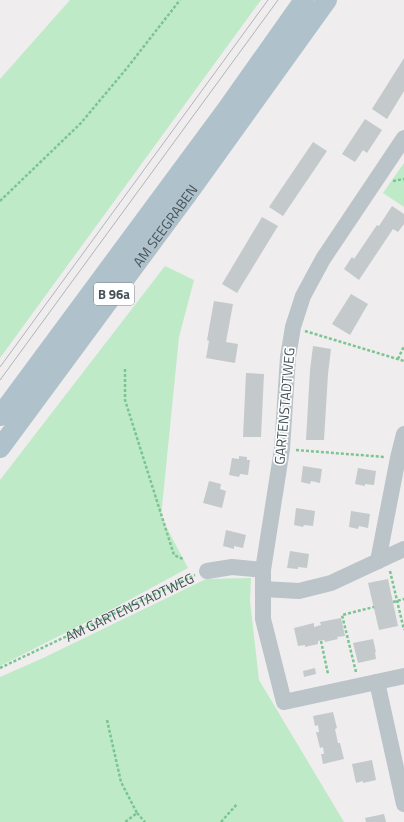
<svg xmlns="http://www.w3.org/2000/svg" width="404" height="822" viewBox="0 0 404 822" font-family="'Titillium Web',sans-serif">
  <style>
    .green { fill: #bfeac7 }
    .building { fill: #c4c9cc }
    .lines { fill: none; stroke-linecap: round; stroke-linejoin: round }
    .path { stroke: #7ac592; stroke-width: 2.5; stroke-dasharray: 3 2; stroke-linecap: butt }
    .minor { stroke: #bac4c9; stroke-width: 16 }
    .major { stroke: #afc1ca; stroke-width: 20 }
    .tram { stroke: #b0b4b7; stroke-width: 1 }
    .labels { text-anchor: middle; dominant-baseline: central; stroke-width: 3.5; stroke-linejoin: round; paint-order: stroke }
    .shield { fill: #fff; stroke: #7e878b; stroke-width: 1 }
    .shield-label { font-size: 13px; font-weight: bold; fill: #475359 }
    .street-label { font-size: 14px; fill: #475359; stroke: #fff }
  </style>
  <rect width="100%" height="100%" fill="#f0edee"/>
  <g class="green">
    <path d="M70 0H261L0 358V79Z"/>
    <path d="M404 163V207L383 193Z"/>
    <path d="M165 266 194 280 179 337 161 517 188 568 118 606 0 666V480Z"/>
    <path d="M251 578 250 601 259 680 344 822H0V677L43 658 206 579Z"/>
  </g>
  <g class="building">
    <path d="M404 58V91L387 119 372 109Z"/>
    <path d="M365 119 382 130 367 153 363 150 355 162 342 154Z"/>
    <path d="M313 142 327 151 283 216 269 207Z"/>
    <path d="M392 206 404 214V224L398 232 393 229 359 280 344 269 352 257 354 259 377 225 379 226Z"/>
    <path d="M262 217 278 226 237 293 222 284Z"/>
    <path d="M351 294 368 304 350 335 332 324Z"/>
    <path d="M214 301 233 304 226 342 238 344 235 363 206 358 209 341 207 340Z"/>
    <path d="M313 346 331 349 328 374 324 440H306L310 370Z"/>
    <path d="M246 373 264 374 261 437H243Z"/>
    <path d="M239 456 247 457V460H250L248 475 240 474 239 477 229 475 232 458 239 459Z"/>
    <path d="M303 466 322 469 320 483 311 481 310 484 301 482Z"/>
    <path d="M358 468 376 471 374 485 365 484V486L355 484Z"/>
    <path d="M209 481 221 484 220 489 226 491 222 508 203 503Z"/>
    <path d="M296 508 315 511 313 526 304 525 303 527 294 525Z"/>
    <path d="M351 511 370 514 368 528 359 526 358 529 349 527Z"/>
    <path d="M226 530 246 535 243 548 234 546V549L223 546Z"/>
    <path d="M290 551 309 554 307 568 298 567V569L287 568Z"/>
    <path d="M388 579 398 626 379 630 368 583Z"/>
    <path d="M341 618 345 636 337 637 338 639 325 642 324 640 318 641V644L305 647V645L298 646 294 628 314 623V627L321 625 320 622Z"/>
    <path d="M373 639 376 652H375L376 659 358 663 353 643Z"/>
    <path d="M315 668 316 674 304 677 303 671Z"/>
    <path d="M333 712 337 728 335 729 338 743H340L344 759 323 764 321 754H324L323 747 320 748 316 732H319L318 725 315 726 313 716Z"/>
    <path d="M372 760 376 780 363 783V781L356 783 352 764Z"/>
    <path d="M384 814 386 822H366L365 818Z"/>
  </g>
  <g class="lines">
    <g class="path">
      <path d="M393 181 404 179"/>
      <path d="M0 201 81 123 127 68 180 0"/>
      <path d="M305 331 404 361"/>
      <path d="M398 359 404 346"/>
      <path d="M125 369V400L174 555 183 559"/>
      <path d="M296 450 385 457"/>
      <path d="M390 571 404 630"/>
      <path d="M393 602 404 599"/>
      <path d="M321 641 328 674"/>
      <path id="s1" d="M0 668 195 575"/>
      <path d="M356 672 342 615 374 607"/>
      <path d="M107 720 121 782 137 813 125 822"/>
      <path d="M137 813 145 822"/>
      <path d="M221 822 237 804"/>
    </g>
    <g class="minor">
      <path d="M404 138 323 259 303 296 293 327 288 357 282 449 263 570V619L284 702 404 676"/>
      <path d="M378 561 398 458 404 434"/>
      <path d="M207 571 232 567 263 570"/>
      <path d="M263 589 299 591 331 583 404 549"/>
      <path d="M377 682 404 804"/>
    </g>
    <g class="major">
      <path d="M0 416 227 109 304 0"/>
      <path id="s2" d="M0 448 189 192 327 0"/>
    </g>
    <g class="tram">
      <path d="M0 367 268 0"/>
      <path d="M0 380 278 0"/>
    </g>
  </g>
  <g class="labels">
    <rect class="shield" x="94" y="283" width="40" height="22" rx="3"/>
    <g class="shield-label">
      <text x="114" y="294">B 96a</text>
    </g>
    <g class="street-label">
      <text stroke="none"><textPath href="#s2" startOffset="277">AM SEEGRABEN</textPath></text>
      <text transform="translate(284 406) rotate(-85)">GARTENSTADTWEG</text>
      <text stroke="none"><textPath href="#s1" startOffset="143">AM GARTENSTADTWEG</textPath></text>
    </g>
  </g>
</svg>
